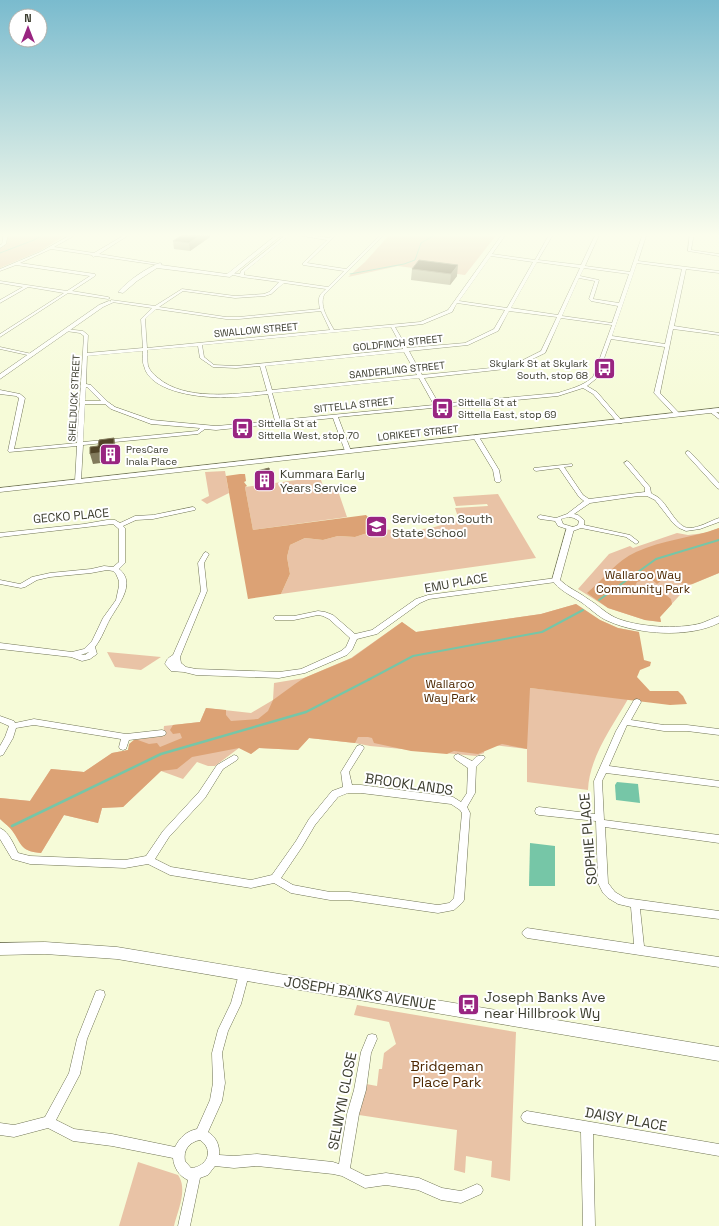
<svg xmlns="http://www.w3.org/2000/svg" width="719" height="1226" viewBox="0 0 719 1226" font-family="'Space Grotesk',sans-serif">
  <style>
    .green { fill: #e9c3a6 }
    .forest { fill: #dca275 }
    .water { fill: #76c6a7 }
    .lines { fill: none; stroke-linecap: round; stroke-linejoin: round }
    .stream-far2 { stroke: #76c6a7; stroke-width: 1 }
    .stream-far1 { stroke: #76c6a7; stroke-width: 2 }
    .stream { stroke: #76c6a7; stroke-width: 2.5 }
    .street-casing { stroke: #707455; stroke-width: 1 }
    .secondary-casing { stroke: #707455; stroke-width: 1 }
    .street { fill: #fff; fill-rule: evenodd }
    .secondary { fill: #fff; fill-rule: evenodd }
    .wall { fill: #a39f80 }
    .shaded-wall { fill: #827a5c }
    .building { fill: #504327; stroke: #827a5c }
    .labels { text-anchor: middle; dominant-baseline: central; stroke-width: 4; stroke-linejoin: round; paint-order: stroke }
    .far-street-label { font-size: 10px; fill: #3c3d2f; stroke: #fff }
    .far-poi-label { font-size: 10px; fill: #3c3d2f; stroke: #fff; text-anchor: start }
    .poi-label { font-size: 12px; fill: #3c3d2f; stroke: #fff; text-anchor: start }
    .street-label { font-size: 12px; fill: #3c3d2f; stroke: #fff }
    .park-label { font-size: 12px; fill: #4e2903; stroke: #fff }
    .near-street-label { font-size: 14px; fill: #3c3d2f; stroke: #fff }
    .near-poi-label { font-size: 14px; fill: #3c3d2f; stroke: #fff; text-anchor: start }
    .near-park-label { font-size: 14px; fill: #4e2903; stroke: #fff }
  </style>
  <rect width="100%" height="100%" fill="#f6fbd8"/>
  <g class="green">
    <path d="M6 233H64L66 235 40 251 0 268V247L4 244Z"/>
    <path d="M391 233H498L465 275 398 266 348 277 365 262Z"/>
    <path d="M225 471 229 493 207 504 201 500 209 496 205 472Z"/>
    <path d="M312 478 313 480H321L323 486 336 485 347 517 253 530 245 487Z"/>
    <path d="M498 494 536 558 281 594 290 574 287 557 290 545 305 538 323 540 338 536 355 537 380 529 406 531 431 528 459 520 455 508 488 506 487 504 456 506 453 497Z"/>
    <path d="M719 528V573L688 586 660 617 661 622 645 620 608 608 578 589 609 554 630 546 633 548 677 533 688 535 705 533Z"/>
    <path d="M576 604 600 620 618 628 639 632 530 688 628 699C612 727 589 758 588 790L527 782V749L485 744 484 753 476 756 370 746 355 743 309 738 298 750 259 748 251 754 239 748 215 766H208L197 762 183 779 161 771 123 807 102 808 98 823 64 815 41 853C18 851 22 842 10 828 7 825 3 822 0 819V798L30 801 51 769 84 772 112 753 128 750C132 735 150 737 163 735L164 726 200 722 206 708 251 713 273 700 274 683 304 678 351 658 402 622 416 632 541 614Z"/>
    <path d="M107 652 161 657 141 670 115 667Z"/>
    <path d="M357 1005 516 1032 510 1181 491 1177 492 1161 466 1156 465 1173 454 1170 457 1130 359 1115 366 1084 377 1086 379 1069H382L384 1053 396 1044 389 1022 354 1015Z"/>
    <path d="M138 1162 178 1175C188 1189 178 1210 174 1226H119Z"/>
  </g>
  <g class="forest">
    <path d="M240 474H245L246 481 244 482 247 486 245 487 253 530 366 515 380 529 355 537 338 536 323 540 305 538 290 545 287 557 290 574 281 594 248 599 226 476Z"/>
    <path d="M719 528V573L692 584 678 583 673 577 663 575 662 580 657 584 650 578 637 582 633 590C645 590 662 590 671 599L672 604 660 617 661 622 645 620 608 608 587 593C604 579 616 561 636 552 662 540 692 538 719 528Z"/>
    <path d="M576 604 600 620 618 628 639 632 644 660 651 662 650 666 640 670 637 677 650 691H678L683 696 687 704 670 705 530 688 527 749 502 744 478 754 454 751 447 754 411 751 374 743 372 738 368 737H358L355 743 309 738 298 750 259 748 251 754 239 748 192 757 177 769 161 771 123 807 102 808 98 823 64 815 41 853C18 851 22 842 10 828 7 825 3 822 0 819V798L30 801 51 769 84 772 112 753 128 750 129 744 135 739 149 744 157 743 160 747 182 738 180 733 173 734 170 730 173 725 200 722 206 708 226 710V715L231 721 258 719 268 711 273 700 295 684 304 678 352 658 402 622 416 632 541 614Z"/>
  </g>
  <g class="water">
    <path d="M617 782 638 784 640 803 616 800 615 785Z"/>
    <path d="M530 843 555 846V886H529Z"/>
  </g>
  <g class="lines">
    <g class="stream-far2">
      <path d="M0 253 34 240 46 233"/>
      <path d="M350 274 404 264 415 260 421 243 438 233"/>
    </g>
    <g class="stream-far1">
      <path d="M599 600 656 559 719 540"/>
      <path d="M368 680 413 656 542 632 583 610"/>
    </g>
    <path class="stream" d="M12 826 161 754 306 712 370 679"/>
    <defs>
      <g id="street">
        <path d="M4 233H8L6 244 0 248V245L2 244Z"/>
        <path d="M74 233H79L54 247 94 253 128 233H132L99 254 160 264 158 265 96 256 93 257 92 255 51 249 20 263 95 274V276L72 291 108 297 110 298 108 299 68 293 0 337V334L64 293 28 287 0 303V300L23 287 0 283V281L67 291 90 276 16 265 0 271V269L40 252Z"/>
        <path d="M288 233H297L329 238 334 233H338L307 263 346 269 382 233H386L324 295C319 307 329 320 334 330L420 322 448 310 503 233H507L492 254 535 260 550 233H554L538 260 581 265 596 233H600L585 266 630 272 643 233H647L638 261 719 271V273L686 269 674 326 719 333V335L673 329 660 393 680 414V416H676L654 393 665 347 611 339 597 378 587 386 597 392 622 421V423H618L593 394 583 388 558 396 338 417 351 451 348 453 345 451 333 418 216 430 205 429 198 434 83 445 81 481 78 483 75 481 77 446 9 452 8 451 19 398 16 396 0 394V390L20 394 25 398 14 449 77 443 84 336 80 333 66 331V329L83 331 88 335 87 353 143 348 141 319 152 308 112 302H111V300L155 306 182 289 235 296 264 294 269 292 279 282 242 277 229 274 231 273 240 274 241 271ZM291 234 327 240 303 263V265L344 271 328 287 244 275V272ZM491 256 533 262 507 308 459 301ZM537 262 580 268 558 315 511 308ZM637 263 682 269 665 344 612 336ZM584 268 629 274 619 303 593 299 599 280 580 276ZM579 278 595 281 589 299 591 301 618 306 612 323 562 316ZM284 283 326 289C318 296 318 298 320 309L239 317H226L159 307 183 291 235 298 265 296 271 294ZM457 303 505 310 494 329 465 343 407 348 395 327 423 324 452 312ZM156 309 226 319H239L321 311 330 330 147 348 145 319ZM509 311 557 317 541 351 511 366 422 375 409 351 468 345 498 331ZM561 318 612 325 593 377C583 386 570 389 558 393L439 404 424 378 514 368 545 353ZM391 327 403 349 236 366 214 365 204 357 202 345ZM198 346 200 358 213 367 236 368 260 366 267 391C234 394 185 401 158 378 154 375 150 371 148 366 147 361 148 355 147 350ZM143 351C143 356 142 362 144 366 150 394 208 399 231 397 243 397 255 395 268 394L275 421 216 426 152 420 115 407 108 402 91 385 86 384 87 356ZM404 352 417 375 272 390 265 366ZM419 378 434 405 280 420 272 393ZM86 387H87L101 401H85ZM85 404H105L111 409 151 424 200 428 197 431 83 442Z"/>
        <path d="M690 233H694L691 250 719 254V256L688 251Z"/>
        <path d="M0 347 32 354 34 355 32 356 0 349Z"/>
        <path d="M712 409 719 414V419L710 412 709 411Z"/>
        <path d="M476 435 479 437 499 470 501 481 500 482H496L495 481 493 470 473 437Z"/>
        <path d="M688 451 690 452 719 483V489L717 488 686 454V452Z"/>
        <path d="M627 461 629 462 650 487 651 493C653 495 657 496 659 498 668 505 677 528 689 528 699 528 710 521 719 518V522L700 529 686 531 679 528 673 523 655 500 647 496H638L590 503 574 514 578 515 584 520V525L630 535 639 542 636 544 626 537 581 528 573 531 558 526 555 521 540 519 537 517 540 515 556 518 567 514 584 501 579 497 559 468 536 471 534 470V468L572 464V466L564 467 583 495 589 499 645 492V488L624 463ZM569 517 574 518 579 521 578 525 573 527 563 524 561 519Z"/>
        <path d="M193 507 195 508 196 509 195 510 153 519 136 520 123 526 125 528V563L119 569C137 583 118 605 110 619 105 628 102 638 95 647L97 654 90 659 82 661 71 657 0 649V643L72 652 84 649 92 641 103 618 116 600 119 586V581L116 574 113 571 107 570 91 573 50 577 37 580 25 587 21 588 0 584V580L20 584 32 577 50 573 91 569 104 566 113 567 119 562V529L113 524 0 537V533L84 524 107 520H115L120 523 135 516 153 515ZM89 652 85 655H81Z"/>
        <path d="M206 552 209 554 204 563 207 591 180 657 181 663 186 667 196 669 279 672 301 669 341 651 346 647 350 638 329 619 323 616 318 615 294 620H275L273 618 275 616H294L318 611 325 612 333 615 355 634 372 630 416 599 428 595 556 578 559 580 556 582 429 599 420 603 377 634 357 639 352 650 347 655 305 673 279 678 196 675 184 672 171 671 165 664C167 659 168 658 173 655L201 591 198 563 204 553Z"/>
        <path d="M637 699 640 700 641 702 631 720 664 725H687L719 729V735L687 731H664L627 725 609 766 719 781V787L606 773 602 781 604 820 719 835V843L605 827 608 883 615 892 625 898 719 911V919L640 909 644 946 719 957V967L527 938 524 936 522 933 524 930 527 928 634 944 631 907 618 904 608 898 603 893 598 883 596 821 539 815 536 814 535 811 536 808 539 807 595 814 594 781 616 731 634 700Z"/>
        <path d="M0 716 14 721 15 723 34 719 126 734 162 730 165 731 166 733 165 735 162 736 129 740 126 749 123 750 120 749 119 747 121 739 34 725 16 728 13 738 3 755 0 756V746L5 737 9 726 0 722Z"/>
        <path d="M360 745 363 746 364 748 349 772 352 785H361L453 797 461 802 467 793 468 768 455 759 454 757 455 755 458 754 472 761C475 758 478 754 484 756L485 758 476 767 475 793 467 807 470 813 464 900 462 903 454 910 438 913 349 900H330L291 893 274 883 251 888 170 875 148 864 125 868 30 864 12 859 0 839V828C9 832 14 845 18 853L30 856 125 860 146 856 163 831 199 792 217 765 234 755 237 756 238 758 237 760 223 769 205 798 169 837 155 859 171 867 251 880 272 875 296 841 309 819 332 791 343 787 341 772 357 746ZM348 793H361L451 804 460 810 462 813 454 898 449 903 438 905 349 892H330L293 885 281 878 302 847 315 825 338 797Z"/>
        <path d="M244 969 248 970 249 974 241 1004 228 1031 222 1053 225 1083 222 1101 208 1132C216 1137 220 1145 219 1155L234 1156 257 1154 333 1162 339 1164 347 1114 354 1090 361 1052 368 1035 372 1034 376 1035 377 1039 371 1053 366 1090 359 1114 350 1168 366 1176 386 1173 419 1178 442 1188 461 1191 477 1184 481 1186 483 1190 481 1194 461 1203 441 1200 418 1190 386 1185 365 1188 342 1176 333 1174 257 1166 234 1168 215 1166 208 1175 200 1178 190 1226H178L188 1180C179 1176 174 1168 173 1158L112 1146 73 1141 48 1128 14 1137 0 1135V1123L14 1125 45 1117 69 1073 77 1039 96 991 100 990 104 991 105 995 87 1039 80 1074 56 1120 74 1129 112 1134 175 1147C180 1137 187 1131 197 1129L210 1100 213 1083 212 1053 218 1030 231 1003 239 974 240 970ZM200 1140C215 1150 207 1167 191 1168L185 1161C183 1150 189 1142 200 1140Z"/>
        <path d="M527 1111 719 1144V1156L593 1134 595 1226H583L581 1132 527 1123 523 1121 521 1117 523 1113Z"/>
      </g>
      <g id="secondary">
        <path d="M279 233H284L230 277 157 268 137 281 123 293 118 292C129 280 146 268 160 263L162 264 161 265 227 274Z"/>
        <path d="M109 301 114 302 103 307 0 379V374L99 305Z"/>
        <path d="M719 408V412L0 492V488Z"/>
        <path d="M567 527H573L574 529 560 580C568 588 579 592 588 599 597 604 604 612 614 617 635 627 679 630 702 623 708 621 713 618 719 616V623C689 638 639 635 608 621 598 617 590 608 581 602 570 595 559 590 552 580Z"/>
        <path d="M45 942 117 947 719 1047V1061L117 959 45 954 0 955V943Z"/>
      </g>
    </defs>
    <use href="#street" class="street-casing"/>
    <use href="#secondary" class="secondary-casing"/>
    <use href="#street" class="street"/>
    <use href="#secondary" class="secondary"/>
  </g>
  <g class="wall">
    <path d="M210 237 190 251 174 249 173 241Z"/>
    <path d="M419 260 457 276 450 285 411 280 412 269Z"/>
  </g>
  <g class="shaded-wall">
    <path d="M204 233H210V237L190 251 189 243Z"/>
    <path d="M458 265 457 276 450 285 451 274Z"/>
    <path d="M114 438 116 448V461L93 464 90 454Z"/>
    <path d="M271 477 272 484 259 485 258 479Z"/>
  </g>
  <g class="building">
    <path d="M185 233H204L189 243 173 241Z"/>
    <path d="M419 260 458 265 451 274 412 269Z"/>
    <path d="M114 438V451L90 454V447L98 446 99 440Z"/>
    <path d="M269 468 271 477 258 479 257 471Z"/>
  </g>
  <linearGradient id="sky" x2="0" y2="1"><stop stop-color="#7abbce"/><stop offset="0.58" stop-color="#fbfded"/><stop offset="1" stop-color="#fbfded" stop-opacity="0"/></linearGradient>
  <rect width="719" height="405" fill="url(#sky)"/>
  <defs>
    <symbol id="bus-square" viewBox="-11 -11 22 22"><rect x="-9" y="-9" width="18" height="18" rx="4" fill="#992581" stroke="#fff"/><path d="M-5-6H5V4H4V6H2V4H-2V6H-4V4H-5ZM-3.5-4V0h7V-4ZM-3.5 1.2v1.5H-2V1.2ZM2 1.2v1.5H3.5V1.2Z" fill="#fff"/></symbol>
    <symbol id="building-square" viewBox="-11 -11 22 22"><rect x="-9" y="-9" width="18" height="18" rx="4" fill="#992581" stroke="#fff"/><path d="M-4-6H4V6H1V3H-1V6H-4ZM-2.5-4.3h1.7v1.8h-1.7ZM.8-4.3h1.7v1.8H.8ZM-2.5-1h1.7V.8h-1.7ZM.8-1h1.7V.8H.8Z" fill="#fff"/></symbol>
    <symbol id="school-square" viewBox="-11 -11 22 22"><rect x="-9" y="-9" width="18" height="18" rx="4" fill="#992581" stroke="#fff"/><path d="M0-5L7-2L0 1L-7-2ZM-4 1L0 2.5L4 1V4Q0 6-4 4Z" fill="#fff"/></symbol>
  </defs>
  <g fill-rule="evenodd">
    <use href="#bus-square" x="592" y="356" width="25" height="25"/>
    <use href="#bus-square" x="430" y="396" width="25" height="25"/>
    <use href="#bus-square" x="230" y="416" width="25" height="25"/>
    <use href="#building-square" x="98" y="442" width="25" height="25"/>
    <use href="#building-square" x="252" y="468" width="25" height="25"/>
    <use href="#school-square" x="364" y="514" width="25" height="25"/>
    <use href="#bus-square" x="456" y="992" width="25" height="25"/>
  </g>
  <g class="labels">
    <g class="far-street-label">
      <text transform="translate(256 330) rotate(-5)">SWALLOW STREET</text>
      <text transform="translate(398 343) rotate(-6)">GOLDFINCH STREET</text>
      <text transform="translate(397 370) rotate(-6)">SANDERLING STREET</text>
      <text transform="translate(74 398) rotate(-87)">SHELDUCK STREET</text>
      <text transform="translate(354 405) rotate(-6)">SITTELLA STREET</text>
      <text transform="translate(418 433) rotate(-6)">LORIKEET STREET</text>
    </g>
    <g class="far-poi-label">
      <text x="588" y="363" text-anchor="end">Skylark St at Skylark<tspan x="588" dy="12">South, stop 68</tspan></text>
      <text x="458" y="402">Sittella St at<tspan x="458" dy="12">Sittella East, stop 69</tspan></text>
      <text x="258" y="423">Sittella St at<tspan x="258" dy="12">Sittella West, stop 70</tspan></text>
      <text x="126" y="449">PresCare<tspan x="126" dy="12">Inala Place</tspan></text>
    </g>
    <g class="poi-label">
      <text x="280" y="474">Kummara Early<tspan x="280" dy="14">Years Service</tspan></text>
      <text x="392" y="519">Serviceton South<tspan x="392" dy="14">State School</tspan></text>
    </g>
    <g class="street-label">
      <text transform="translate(71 516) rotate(-5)">GECKO PLACE</text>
      <text transform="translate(456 583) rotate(-10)">EMU PLACE</text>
    </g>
    <g class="park-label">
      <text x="643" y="575">Wallaroo Way<tspan x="643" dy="14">Community Park</tspan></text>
      <text x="450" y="684">Wallaroo<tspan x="450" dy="14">Way Park</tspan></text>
    </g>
    <g class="near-street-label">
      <text transform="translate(409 784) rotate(8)">BROOKLANDS</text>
      <text transform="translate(588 839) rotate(-95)">SOPHIE PLACE</text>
      <text transform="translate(360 993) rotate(9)">JOSEPH BANKS AVENUE</text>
      <text transform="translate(342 1101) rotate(-79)">SELWYN CLOSE</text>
      <text transform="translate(626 1119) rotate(10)">DAISY PLACE</text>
    </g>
    <g class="near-poi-label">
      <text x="484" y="997">Joseph Banks Ave<tspan x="484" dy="16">near Hillbrook Wy</tspan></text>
    </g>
    <g class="near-park-label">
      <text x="447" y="1066">Bridgeman<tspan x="447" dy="16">Place Park</tspan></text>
    </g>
  </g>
  <g transform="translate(28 28)"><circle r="19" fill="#ffffff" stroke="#b1b1ac"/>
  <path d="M0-3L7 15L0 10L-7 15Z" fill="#992581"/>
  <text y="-6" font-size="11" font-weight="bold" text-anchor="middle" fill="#3c3d2f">N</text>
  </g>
</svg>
